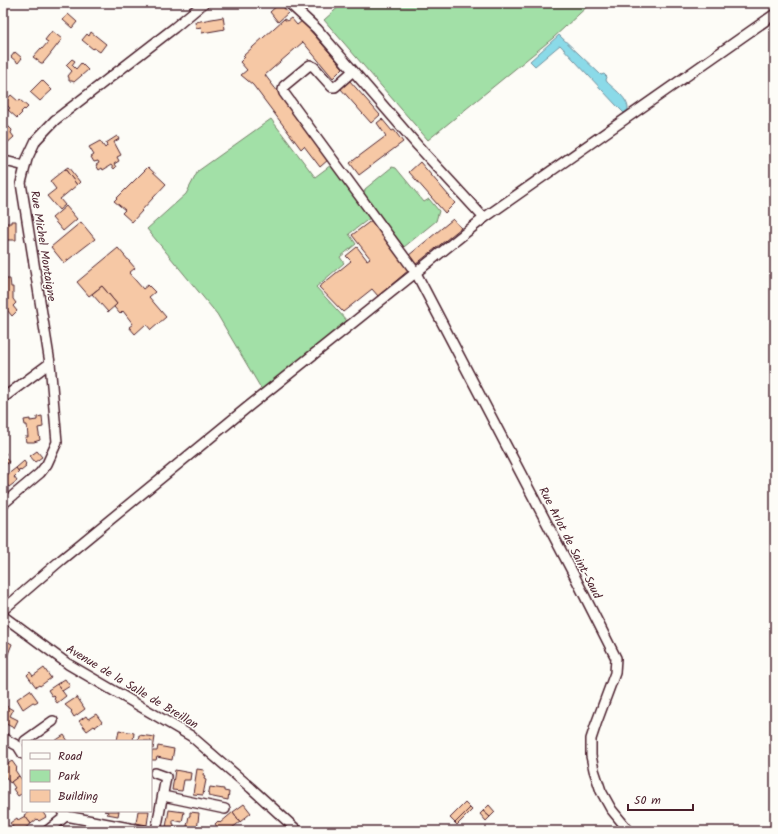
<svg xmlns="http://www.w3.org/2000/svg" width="778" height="834" viewBox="0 0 778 834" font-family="Kalam,sans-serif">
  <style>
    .green { fill: #a2e0a7; stroke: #768069 }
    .water { fill: #8bdae8; stroke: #718f9c }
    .building { fill: #f6c8a5; stroke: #4a1f2b }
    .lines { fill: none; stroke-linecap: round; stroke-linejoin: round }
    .minor-casing { stroke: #4a1f2b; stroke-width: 12 }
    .minor { stroke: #fdfcf7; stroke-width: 9 }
    .labels { text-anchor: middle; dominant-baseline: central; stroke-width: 3; stroke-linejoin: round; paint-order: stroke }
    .street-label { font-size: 12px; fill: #4a1f2b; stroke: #fdfcf7 }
  </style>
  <rect width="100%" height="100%" fill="#fdfcf7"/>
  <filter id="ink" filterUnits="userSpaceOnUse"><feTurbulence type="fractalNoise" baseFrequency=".025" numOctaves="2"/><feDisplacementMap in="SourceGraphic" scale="8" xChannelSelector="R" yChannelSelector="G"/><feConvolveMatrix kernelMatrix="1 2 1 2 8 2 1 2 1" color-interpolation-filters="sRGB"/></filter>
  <g filter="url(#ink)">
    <g class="green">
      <path d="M343 3H591L553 38 428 140 324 20Z"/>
      <path d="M271 119 315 177 331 165 370 218 349 234 356 244 340 257 344 263 316 287 348 322 262 390 217 314 147 229 186 194 198 171Z"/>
      <path d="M392 167 396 168 424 202 429 199 439 211 436 221 404 247 364 196 365 189Z"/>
    </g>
    <path class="water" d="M559 35 600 74 601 75 604 74 607 77 606 80 607 82C614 89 629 99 628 110L624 113 617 106 560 45 535 66 530 61Z"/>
    <g class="building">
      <path d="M280 3 288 13 278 22 270 12Z"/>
      <path d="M68 14 77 22 72 28 63 20Z"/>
      <path d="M223 17 225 29 202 33 201 27 196 28 195 22Z"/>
      <path d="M291 18 297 25 302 21 343 68 333 78 303 42 265 75 329 159 320 167 304 146 301 149 253 85 241 75 247 70 240 62 245 57 243 56 284 19 287 21Z"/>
      <path d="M52 31 62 39 48 57 43 63H41L33 57 41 48 42 49 48 42 45 40Z"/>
      <path d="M91 32 106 44 100 52 94 48 93 49 82 40 87 34 89 36Z"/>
      <path d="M15 52 22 58 18 63 11 57Z"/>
      <path d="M72 59 75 61 72 65 76 69 81 63 88 70 74 82 72 81H69V78L68 76 72 71 66 65Z"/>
      <path d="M42 80 52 90 40 101 30 92Z"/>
      <path d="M349 80 380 115 371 123 340 88Z"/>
      <path d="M11 95 18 101 20 100 28 107 25 110 24 109 21 112 22 113 17 118 8 110 10 108 4 103Z"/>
      <path d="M382 119 392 131 394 130 403 142 359 175 350 163 386 136 377 123Z"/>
      <path d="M3 121 12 130 11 133 14 137 4 146 3 145Z"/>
      <path d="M117 136 119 139 114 142 121 155 117 157 119 161 114 164 116 167 114 169 111 165 103 170 102 168 99 170 96 165 99 163 98 161 94 162 91 157 94 155 89 147 100 141 105 148 107 146 106 143Z"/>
      <path d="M420 162 455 203 445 213 409 172Z"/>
      <path d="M68 167 80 182 77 185 65 169Z"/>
      <path d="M148 167 166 184 141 211H142L132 222 122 213 125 210 114 201Z"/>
      <path d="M65 169 77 185 60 199 65 205 59 210 47 196 56 189 50 181Z"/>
      <path d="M66 206 77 219 63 231 52 218Z"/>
      <path d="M453 219 461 228 415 265 408 256Z"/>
      <path d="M372 220 409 270 378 296 372 289 343 312 319 287 351 261 346 256 357 247 367 260 370 258 352 235Z"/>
      <path d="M11 221H16V240H5V233H3V223H11Z"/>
      <path d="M81 222 95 239 64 263 51 247Z"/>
      <path d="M118 248 135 268 129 273 143 289 148 285 155 292 149 297 166 317 151 330 146 324 135 334 129 327 133 324 123 311 120 314 114 307 117 304 102 286 89 296 77 282Z"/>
      <path d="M3 279H10L11 287H13V299L16 303 13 306 17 311 12 316 7 310V306L5 304 4 300H3Z"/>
      <path d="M102 286 117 304 108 312 92 294Z"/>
      <path d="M42 416 43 427 38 428 40 440 34 442H26L25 437H28L27 425H25L24 420 30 419V421L37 420V417Z"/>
      <path d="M3 450 6 454 4 456 9 462 3 468Z"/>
      <path d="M37 451 42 457 35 462 30 456Z"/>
      <path d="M24 461 26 464 25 465 26 467 21 471 20 470 18 472 16 468Z"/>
      <path d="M16 468 19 472 14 477 17 481 9 487 3 480V478Z"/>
      <path d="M3 639 12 644 6 659 3 657Z"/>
      <path d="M44 668 51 678 40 686 39 685 36 687 27 675 30 672 33 676Z"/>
      <path d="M65 679 70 686 62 691 57 684Z"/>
      <path d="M57 684 66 696 57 703 54 699 55 698 54 695 52 696 48 690Z"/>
      <path d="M30 690 38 701 35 703 33 702 23 709 17 699Z"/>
      <path d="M77 697 85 709 74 717 71 712 72 711 65 705Z"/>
      <path d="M6 706 13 710 10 716 18 720 14 728 6 724 5 726 3 725V711Z"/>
      <path d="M96 714 102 722 95 727 94 726 87 731 79 721 86 716 88 719Z"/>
      <path d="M119 730 134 733 133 741H117Z"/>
      <path d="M64 735 68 741H55Z"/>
      <path d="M139 735 155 737 153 749 151 748V741H138Z"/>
      <path d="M158 746 174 749 172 760 157 757 156 760H151L152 751H157Z"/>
      <path d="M12 761 17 768 15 770 19 776 10 783 5 776 4 777 3 776V767Z"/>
      <path d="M197 769 204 770 203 775H205L204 779 206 780 203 795 193 794Z"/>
      <path d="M175 770 191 773 190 780H184L182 791 172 790Z"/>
      <path d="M19 776 23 781V793L18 796 13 789 15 788 11 782Z"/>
      <path d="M210 787 224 789V791L229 792 228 800 208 796Z"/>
      <path d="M465 803 470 808 455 823 450 818Z"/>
      <path d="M244 804 251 813 240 822 233 812Z"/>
      <path d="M489 805 495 812 490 817 483 811Z"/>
      <path d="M470 808 472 810 457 825 455 823Z"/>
      <path d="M169 810 184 812 182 822 173 820V824H174V828L166 827Z"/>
      <path d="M30 811H42L46 817 39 821 37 819 31 824 24 815Z"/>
      <path d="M104 811H119L118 816 107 814 108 812Z"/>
      <path d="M138 811H149L147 825 136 823Z"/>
      <path d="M483 811 490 817 486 821 480 814Z"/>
      <path d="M190 812 199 813 197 831H186L189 816H190Z"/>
      <path d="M233 812 240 822 228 831H220L215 824 218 821 220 823Z"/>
      <path d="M25 816 31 824 25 828 26 831H16L10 823 17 818 18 820Z"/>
    </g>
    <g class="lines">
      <defs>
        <g id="minor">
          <path d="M353 71 335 87H332L314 67 310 65 307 67 284 86 283 90 284 93 416 273 575 577 616 658 615 673 596 724 591 739V756L594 770 601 791 611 809 629 831"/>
          <path d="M3 162 5 161 25 166"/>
          <path d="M484 218 775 14"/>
          <path d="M3 398 50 363"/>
          <path d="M3 504 40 473 47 464 57 442 50 363 21 183 27 159 36 140 55 120 174 28 204 3"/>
          <path d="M3 610 61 560 249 406 484 218 418 146 317 29 289 3"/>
          <path d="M3 616 68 664 191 736 251 788 298 831"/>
          <path d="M3 738 18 746 23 754"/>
          <path d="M25 741 53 721"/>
          <path d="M155 773 166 777 156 831"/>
          <path d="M163 796 225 809"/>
          <path d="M63 811 66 816 145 831"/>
          <path d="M47 831 66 816"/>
        </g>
      </defs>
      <use href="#minor" class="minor-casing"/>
      <use href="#minor" class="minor"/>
    </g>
  </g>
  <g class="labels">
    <g class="street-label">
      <text transform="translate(43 246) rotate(81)">Rue Michel Montaigne</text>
      <text transform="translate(570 543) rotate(63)">Rue Arlot de Saint-Saud</text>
      <text transform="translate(132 687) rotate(31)">Avenue de la Salle de Breillan</text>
    </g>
  </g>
  <rect width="778" height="834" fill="none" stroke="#fdfcf7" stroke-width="16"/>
  <rect x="8" y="8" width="762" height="818" fill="none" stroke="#4a1f2b" stroke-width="1.5" filter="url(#ink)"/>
  <rect x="22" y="740" width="130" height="72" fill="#fdfcf7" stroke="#b5a4a5"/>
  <rect x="30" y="753" width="20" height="6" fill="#fdfcf7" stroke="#b5a4a5"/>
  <text x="58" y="760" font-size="12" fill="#4a1f2b">Road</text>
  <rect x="30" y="770" width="20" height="12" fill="#a2e0a7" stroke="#b5a4a5"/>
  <text x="58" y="780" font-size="12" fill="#4a1f2b">Park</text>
  <rect x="30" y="790" width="20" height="12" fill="#f6c8a5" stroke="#b5a4a5"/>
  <text x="58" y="800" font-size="12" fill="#4a1f2b">Building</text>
  <path d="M628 804v6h65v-6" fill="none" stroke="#4a1f2b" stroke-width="2"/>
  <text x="634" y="804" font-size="12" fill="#4a1f2b" stroke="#fdfcf7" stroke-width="3" paint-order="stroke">50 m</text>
</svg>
